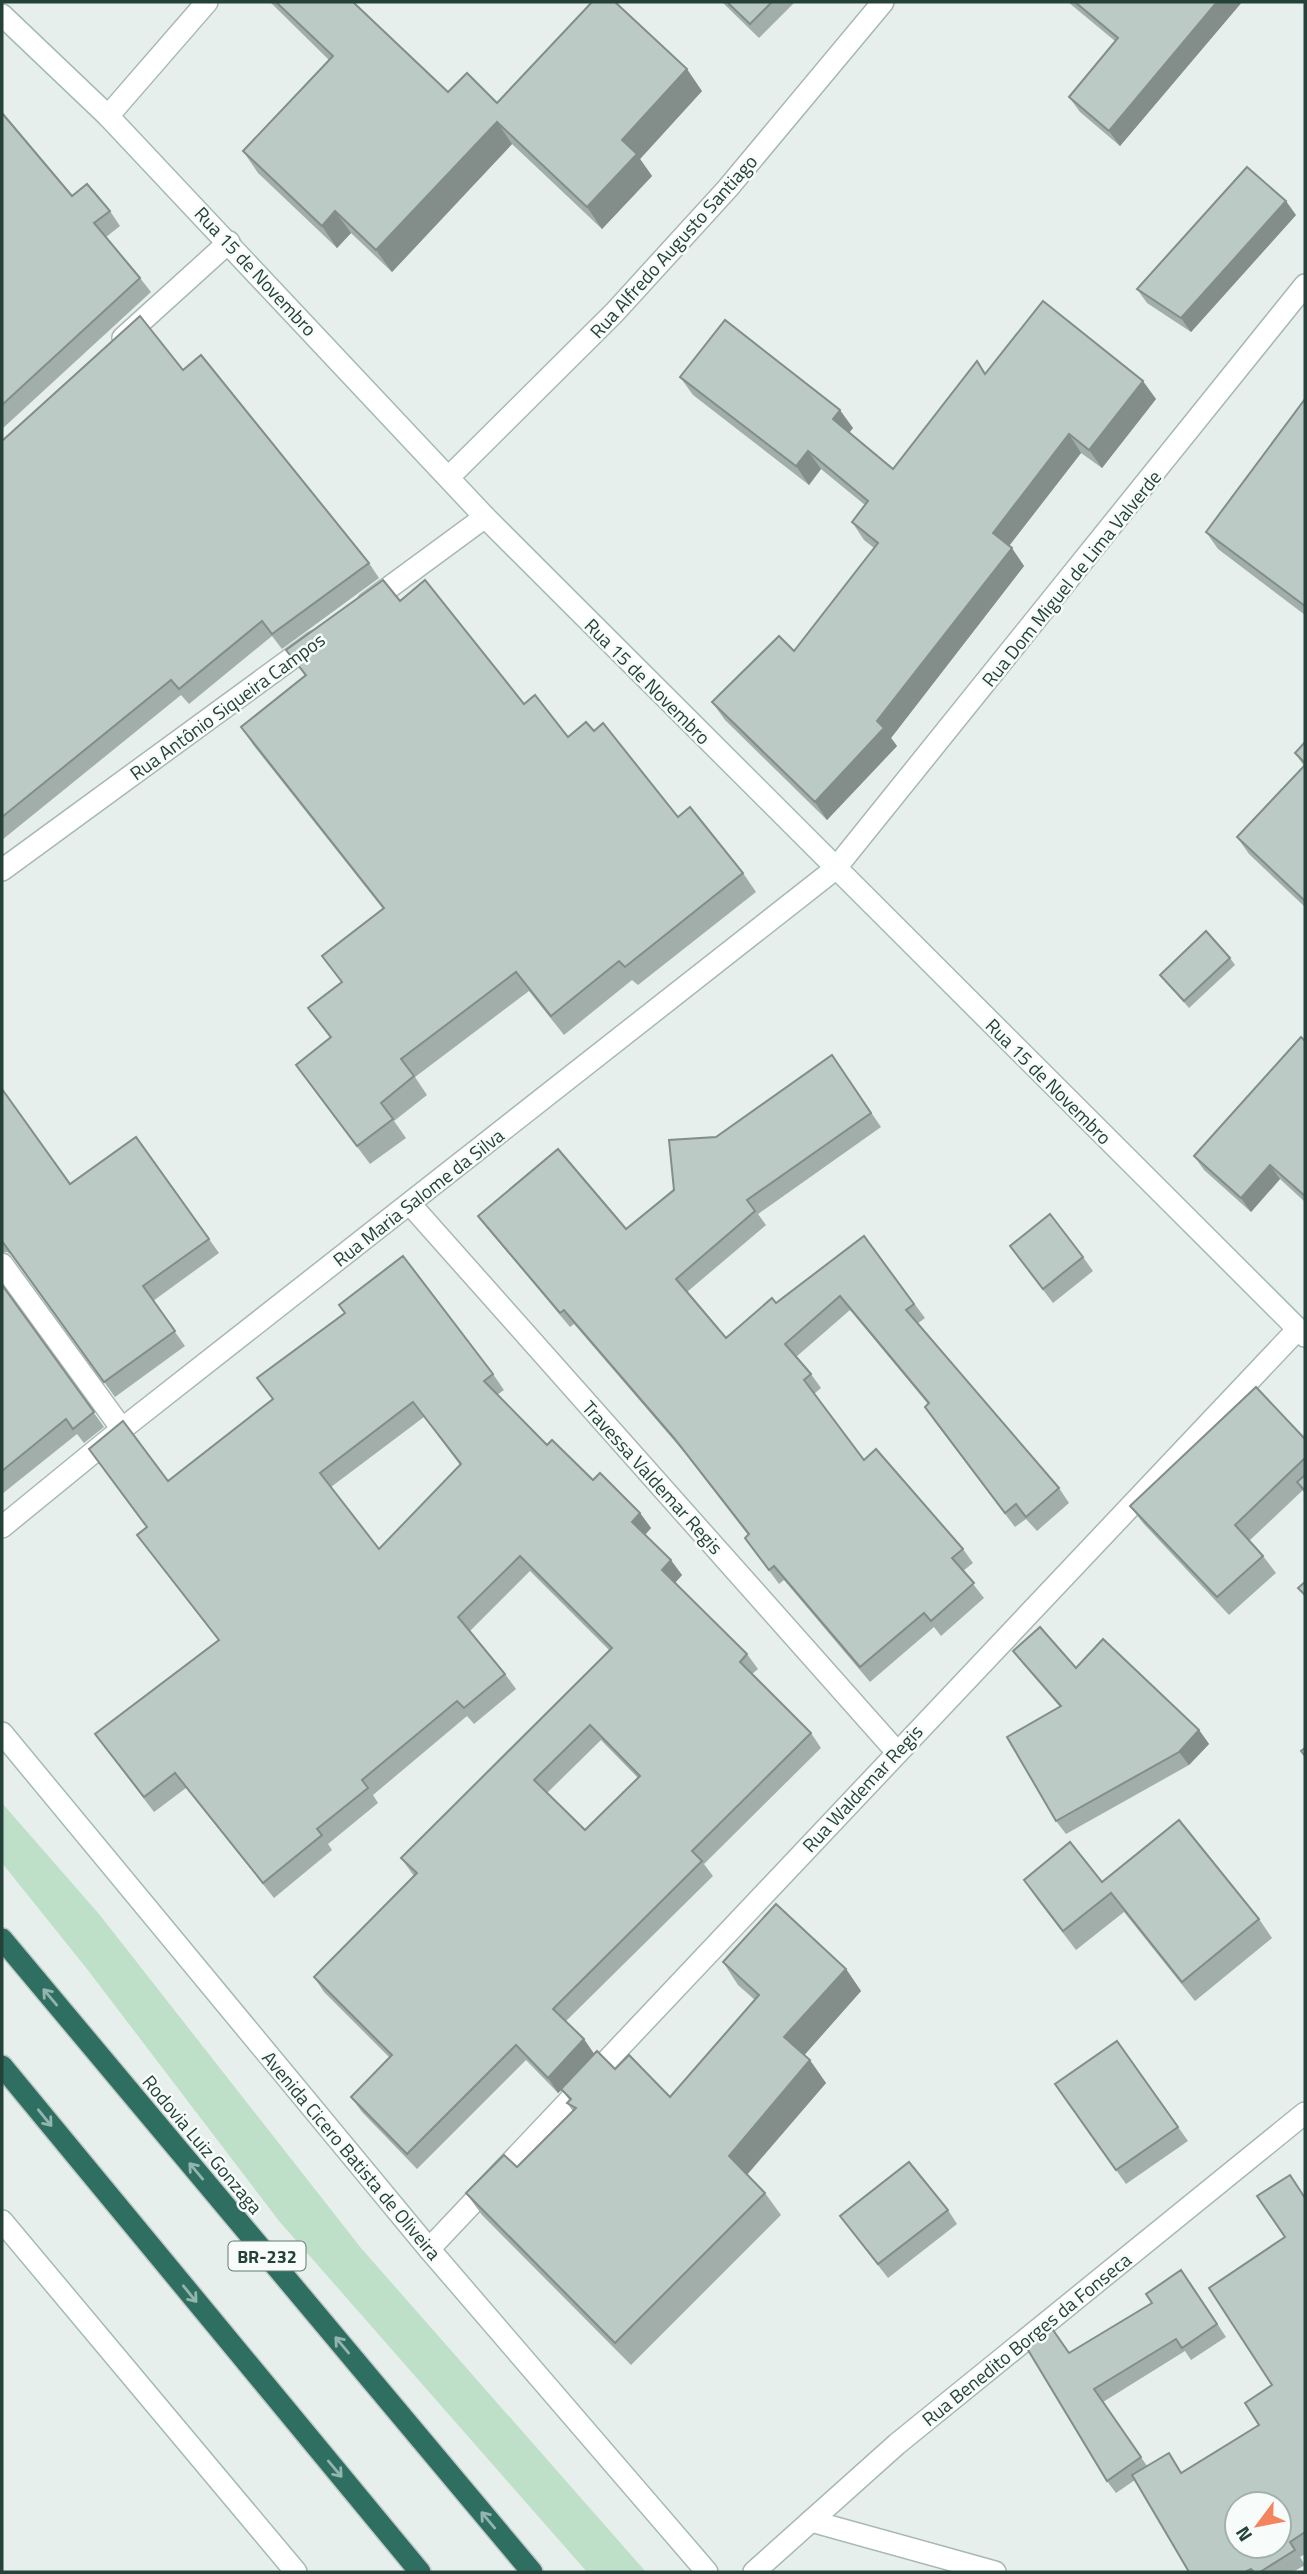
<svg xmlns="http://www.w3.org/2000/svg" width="1307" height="2574" viewBox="0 0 1307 2574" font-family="'Titillium Web',sans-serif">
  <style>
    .green { fill: #bfe0c8 }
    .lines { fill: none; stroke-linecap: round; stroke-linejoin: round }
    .street-casing { stroke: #a8b8b2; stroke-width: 24 }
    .secondary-casing { stroke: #a4bbb3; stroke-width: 24 }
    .highway-casing { stroke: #c2cac8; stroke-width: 24 }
    .street { stroke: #fff; stroke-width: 21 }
    .secondary { stroke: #fff; stroke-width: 21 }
    .highway { stroke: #2f6f62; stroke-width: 21 }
    .wall { fill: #a1aea9; fill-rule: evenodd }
    .shaded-wall { fill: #838d89 }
    .building { fill: #bbcac4; stroke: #838d89; stroke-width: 2; fill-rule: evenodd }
    .oneway { stroke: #93b5ae }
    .labels { text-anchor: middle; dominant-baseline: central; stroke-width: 5; stroke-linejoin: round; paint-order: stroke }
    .shield { fill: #f7fbf9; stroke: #637a73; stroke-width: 2 }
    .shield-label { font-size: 18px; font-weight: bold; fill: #24423a }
    .street-label { font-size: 19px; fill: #24423a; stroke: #f7fbf9 }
  </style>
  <rect width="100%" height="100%" fill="#e6efeb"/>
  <path class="green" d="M2 1803 99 1914 361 2248 646 2572H587L279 2221 87 1969 2 1863Z"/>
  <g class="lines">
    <defs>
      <g id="street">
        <path d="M108 116 207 2"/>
        <path d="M123 338 229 242"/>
        <path d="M449 477 614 313 728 188 883 2"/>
        <path d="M368 603 485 517"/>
        <path d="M2 870 314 642"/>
        <path d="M410 1204 896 1751"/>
        <path d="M2 1264 122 1429"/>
        <path d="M2 1527 122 1429 835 869 1305 285"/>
        <path d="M429 2249 1298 1329"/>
        <path d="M811 2521 995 2572"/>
        <path d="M754 2572 897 2444 1305 2113"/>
      </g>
      <g id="secondary">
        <path d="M2 15 108 116 485 517 1305 1336"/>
        <path d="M2 1733 429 2249 707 2572"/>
        <path d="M2 2221 296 2572"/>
      </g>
      <g id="highway">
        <path d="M2 1939 532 2572"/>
        <path d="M2 2066 420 2572"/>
      </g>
    </defs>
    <use href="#street" class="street-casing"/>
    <use href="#secondary" class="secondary-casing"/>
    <use href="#highway" class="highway-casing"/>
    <use href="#street" class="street"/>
    <use href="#secondary" class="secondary"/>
    <use href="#highway" class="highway"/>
  </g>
  <g class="wall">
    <path d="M270 2H353L448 92 497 103 702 91 640 159 652 176 602 229 512 144 392 272 351 233 337 248 258 173 243 151 329 60Z"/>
    <path d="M722 2H795L759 38Z"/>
    <path d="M1068 2H1242L1120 146 1080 112 1069 97 1115 41Z"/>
    <path d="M2 113 72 196 110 211 120 226 106 237 140 278 151 292 2 429Z"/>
    <path d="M1296 215 1191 332 1147 303 1137 289Z"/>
    <path d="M183 370 369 563 379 578 282 649 272 636 189 704 181 695 2 840V441Z"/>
    <path d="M986 373 1156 399 1102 468 1081 453 1009 546 1024 566 891 738 897 746 827 820 725 720 712 702 794 651 874 548 864 540 852 522 865 505 821 469 809 485 693 395 680 377 853 428 849 432 893 469Z"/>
    <path d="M1305 399V615L1218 549 1206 532Z"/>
    <path d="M400 601 524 704 568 737 594 731 678 817 743 873 756 892 638 985 632 980 564 1035 529 991 415 1077 427 1095 394 1121 406 1138 370 1164 296 1065 330 1038 308 1008 342 983 322 956 383 909 254 746 241 727 305 676 286 650Z"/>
    <path d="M1305 742V907L1249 854 1237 837 1304 766 1295 753Z"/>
    <path d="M1230 958 1235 965 1189 1008 1160 975Z"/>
    <path d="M1305 1041V1202L1280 1179 1251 1212 1204 1170 1194 1156Z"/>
    <path d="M832 1055 881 1127 758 1214 766 1225 687 1292 726 1338 776 1303 864 1236 925 1318 917 1324 1059 1488 1069 1503 1037 1531 1026 1519 1015 1527 935 1422 925 1407 928 1404 850 1310 796 1357 811 1374 821 1388 814 1394 864 1460 963 1549 973 1563 963 1571 984 1598 941 1636 934 1627 870 1682 784 1580 779 1584 745 1538 748 1535 684 1452 574 1324 570 1327 489 1230 478 1216 626 1229Z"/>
    <path d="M2 1089 70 1184 136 1137 219 1253 153 1301 185 1346 115 1397 13 1256 7 1252H2Z"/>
    <path d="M1010 1246 1083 1257 1093 1271 1053 1303Z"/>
    <path d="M2 1285 104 1427 84 1443 77 1434 2 1494Z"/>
    <path d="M493 1374 504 1390 497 1395 547 1445 593 1480 640 1513 651 1528 645 1535 682 1575 675 1583 747 1654 758 1669 752 1674 811 1733 821 1748 704 1864 713 1876 566 2021 594 2054 615 2069 670 2097 755 2000 738 1985 723 1962 846 1969 861 1991 804 2055 826 2083 747 2175 765 2193 781 2215 631 2365 482 2215 466 2193 517 2167 573 2111 567 2103 570 2101 562 2090 558 2093 526 2060 417 2169 362 2112 351 2097 390 2058 324 1992 314 1977 414 1876 401 1858 609 1650 530 1571 470 1631 505 1674 516 1689 474 1724 467 1716 373 1795 378 1803 328 1844 332 1850 274 1898 186 1788 154 1812 95 1734 218 1640 137 1535 147 1528 89 1449 168 1481 273 1400 257 1378ZM424 1417 460 1465 379 1549 331 1487ZM601 1740 638 1778 585 1830 547 1793Z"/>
    <path d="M1305 1439V1494L1303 1490 1249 1541 1263 1556 1276 1573 1229 1615 1143 1523 1130 1506Z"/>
    <path d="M1013 1651 1076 1668 1199 1730 1209 1744 1189 1765 1066 1834 1056 1821 1060 1707 1023 1664Z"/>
    <path d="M1024 1880 1102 1882 1259 1919 1272 1938 1195 2001 1124 1912 1076 1950 1037 1899Z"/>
    <path d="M1117 2041 1188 2141 1126 2184 1055 2084Z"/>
    <path d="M1290 2175 1305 2197V2554L1300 2557 1305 2565 1293 2572H1189L1135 2480 1116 2493 1107 2481 1069 2353 1190 2282 1226 2337 1191 2360 1185 2351 1103 2402 1147 2466 1182 2473 1259 2425 1272 2385Z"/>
    <path d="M948 2210 957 2224 888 2278 840 2216Z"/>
  </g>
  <g class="shaded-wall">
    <path d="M1217 2H1242L1120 146 1109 131Z"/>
    <path d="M687 69 702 91 640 159 652 176 602 229 587 207 622 140Z"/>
    <path d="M497 122 512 144 392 272 376 250Z"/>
    <path d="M1286 201 1296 215 1191 332 1181 318Z"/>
    <path d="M335 211 351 233 337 248 322 226Z"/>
    <path d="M1143 381 1156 399 1102 468 1089 450Z"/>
    <path d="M840 410 853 428 846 437 833 419Z"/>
    <path d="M1069 434 1081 453 1005 551 993 533Z"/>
    <path d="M808 451 821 469 809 485 796 466Z"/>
    <path d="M1012 548 1024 566 891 738 897 746 827 820 815 802Z"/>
    <path d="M1270 1165 1280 1179 1251 1212 1241 1198Z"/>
    <path d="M640 1513 651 1528 643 1537 632 1522Z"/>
    <path d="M671 1560 682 1575 673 1585 662 1570Z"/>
    <path d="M1199 1730 1209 1744 1189 1765 1179 1752Z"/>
    <path d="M846 1969 861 1991 800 2060 784 2037Z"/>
    <path d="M584 2039 595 2055 558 2093 548 2078Z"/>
    <path d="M810 2060 826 2083 744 2178 729 2156Z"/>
  </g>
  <g class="building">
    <path d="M276 2H353L448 92 467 73 497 103 592 2H615L687 69 622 140 637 154 587 207 497 122 376 250 335 211 322 226 243 151 333 56Z"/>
    <path d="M727 2H772L750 24Z"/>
    <path d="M1075 2H1217L1109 131 1069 97 1118 38Z"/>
    <path d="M2 113 72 196 87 184 110 211 94 223 140 278 2 405Z"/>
    <path d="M1247 167 1286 201 1181 318 1137 289Z"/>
    <path d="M1043 301 1143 381 1089 450 1069 434 993 533 1012 548 877 721 884 728 815 802 712 702 779 636 794 651 878 543 852 522 868 501 808 451 796 466 680 377 725 320 840 410 833 419 893 469 977 361 985 374Z"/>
    <path d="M140 316 183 370 201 355 369 563 272 634 262 621 179 689 171 680 2 817V441Z"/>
    <path d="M1305 399V606L1206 532Z"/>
    <path d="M383 580 400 601 425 580 524 704 535 695 568 737 586 722 594 731 603 723 678 817 690 807 743 873 625 967 619 961 551 1016 516 972 401 1059 414 1076 381 1103 393 1119 357 1146 296 1065 331 1037 308 1008 342 982 322 956 384 908 241 727 306 675 286 650Z"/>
    <path d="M1305 742V763L1295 753Z"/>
    <path d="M1305 765V901L1237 837Z"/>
    <path d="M1206 931 1230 958 1184 1001 1160 975Z"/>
    <path d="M1301 1037 1305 1041V1196L1270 1165 1241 1198 1194 1156Z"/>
    <path d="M832 1055 871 1113 747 1200 755 1211 676 1279 726 1338 772 1298 776 1303 864 1236 914 1304 906 1310 1059 1488 1026 1517 1016 1504 1005 1513 925 1407 929 1403 840 1296 785 1344 811 1374 804 1380 864 1460 876 1449 963 1549 952 1558 974 1583 931 1621 924 1613 860 1667 774 1566 769 1570 745 1538 749 1534 674 1438 564 1310 560 1313 478 1216 558 1149 626 1229 674 1190 669 1140 716 1137Z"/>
    <path d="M2 1089 70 1184 136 1137 209 1239 143 1286 175 1331 104 1382 2 1241Z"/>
    <path d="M1050 1214 1083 1257 1043 1289 1010 1246Z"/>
    <path d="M403 1256 493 1374 484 1381 547 1445 552 1440 593 1480 600 1473 640 1513 632 1522 671 1560 662 1570 747 1654 740 1662 811 1733 692 1851 702 1861 553 2009 584 2039 548 2078 516 2045 407 2154 351 2097 392 2055 314 1977 417 1873 401 1858 612 1648 520 1556 458 1617 505 1674 464 1708 457 1701 362 1780 368 1788 317 1829 322 1835 263 1883 175 1773 144 1797 95 1734 219 1640 137 1535 147 1527 89 1449 123 1421 168 1481 273 1399 257 1378 345 1313 339 1305ZM413 1402 461 1464 379 1549 320 1473ZM590 1725 640 1776 585 1830 534 1780Z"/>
    <path d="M2 1285 94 1412 73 1429 66 1419 2 1471Z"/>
    <path d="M1256 1387 1305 1439V1458L1235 1525 1263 1556 1217 1597 1130 1506Z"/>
    <path d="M1305 1475V1491L1297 1482Z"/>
    <path d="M1305 1582V1595L1298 1588Z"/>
    <path d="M1040 1627 1076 1668 1103 1639 1199 1730 1179 1752 1056 1821 1007 1737 1061 1706 1013 1651Z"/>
    <path d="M1305 1748V1756L1301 1751Z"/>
    <path d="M1179 1820 1259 1919 1182 1982 1111 1893 1063 1931 1024 1880 1070 1842 1102 1882Z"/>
    <path d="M776 1904 846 1969 784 2037 810 2060 729 2156 765 2193 615 2343 466 2193 504 2155 517 2167 576 2108 567 2103 571 2099 561 2089 597 2051 615 2069 629 2055 670 2097 759 1995 723 1962Z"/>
    <path d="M1117 2041 1178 2127 1116 2170 1055 2084Z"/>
    <path d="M909 2162 948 2210 878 2264 840 2216Z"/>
    <path d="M1290 2175 1305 2198V2532L1290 2542 1295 2550 1260 2572H1254L1251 2569 1245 2572H1189L1132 2475 1169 2453 1181 2473 1259 2425 1245 2403 1272 2385 1209 2288 1285 2237 1257 2196ZM1237 2504H1279V2546H1237Z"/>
    <path d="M1181 2270 1217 2324 1182 2348 1176 2339 1094 2389 1141 2457 1107 2481 1022 2340 1046 2320 1069 2353 1152 2303 1146 2294Z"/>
  </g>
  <defs><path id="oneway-shaft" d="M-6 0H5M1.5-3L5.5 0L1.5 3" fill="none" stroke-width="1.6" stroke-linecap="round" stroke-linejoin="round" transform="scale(1.75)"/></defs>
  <g class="oneway">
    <use href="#oneway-shaft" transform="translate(50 1997) rotate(-130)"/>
    <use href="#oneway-shaft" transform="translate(45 2118) rotate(51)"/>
    <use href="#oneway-shaft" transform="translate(196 2171) rotate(-130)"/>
    <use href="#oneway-shaft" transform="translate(190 2294) rotate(51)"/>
    <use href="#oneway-shaft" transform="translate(342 2345) rotate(-130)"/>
    <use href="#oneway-shaft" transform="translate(335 2469) rotate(50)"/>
    <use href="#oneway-shaft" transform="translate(488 2520) rotate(-130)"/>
  </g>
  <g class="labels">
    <rect class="shield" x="228.5" y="2241.5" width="77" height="29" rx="5"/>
    <g class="shield-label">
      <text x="267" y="2256">BR-232</text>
    </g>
    <g class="street-label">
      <text transform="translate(673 246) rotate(-48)">Rua Alfredo Augusto Santiago</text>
      <text transform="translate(256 271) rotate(47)">Rua 15 de Novembro</text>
      <text transform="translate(1071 578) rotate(-51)">Rua Dom Miguel de Lima Valverde</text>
      <text transform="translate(648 681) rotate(45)">Rua 15 de Novembro</text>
      <text transform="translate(227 706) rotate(-36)">Rua Antônio Siqueira Campos</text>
      <text transform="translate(1049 1081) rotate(45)">Rua 15 de Novembro</text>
      <text transform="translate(418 1197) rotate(-38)">Rua Maria Salome da Silva</text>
      <text transform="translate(653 1477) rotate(48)">Travessa Valdemar Regis</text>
      <text transform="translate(862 1788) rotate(-47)">Rua Waldemar Regis</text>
      <text transform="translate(203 2144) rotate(50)">Rodovia Luiz Gonzaga</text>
      <text transform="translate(352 2155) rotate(50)">Avenida Cicero Batista de Oliveira</text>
      <text transform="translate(1026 2339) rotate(-39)">Rua Benedito Borges da Fonseca</text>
    </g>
  </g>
  <rect width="1307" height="2574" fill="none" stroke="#24423a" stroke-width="7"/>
  <g transform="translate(1258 2525) rotate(238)"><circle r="33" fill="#f7fbf9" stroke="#a3b1ad" stroke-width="2"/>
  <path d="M0-5L12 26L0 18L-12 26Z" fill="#f4845f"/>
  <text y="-10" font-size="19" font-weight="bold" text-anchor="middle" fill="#24423a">N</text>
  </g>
</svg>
